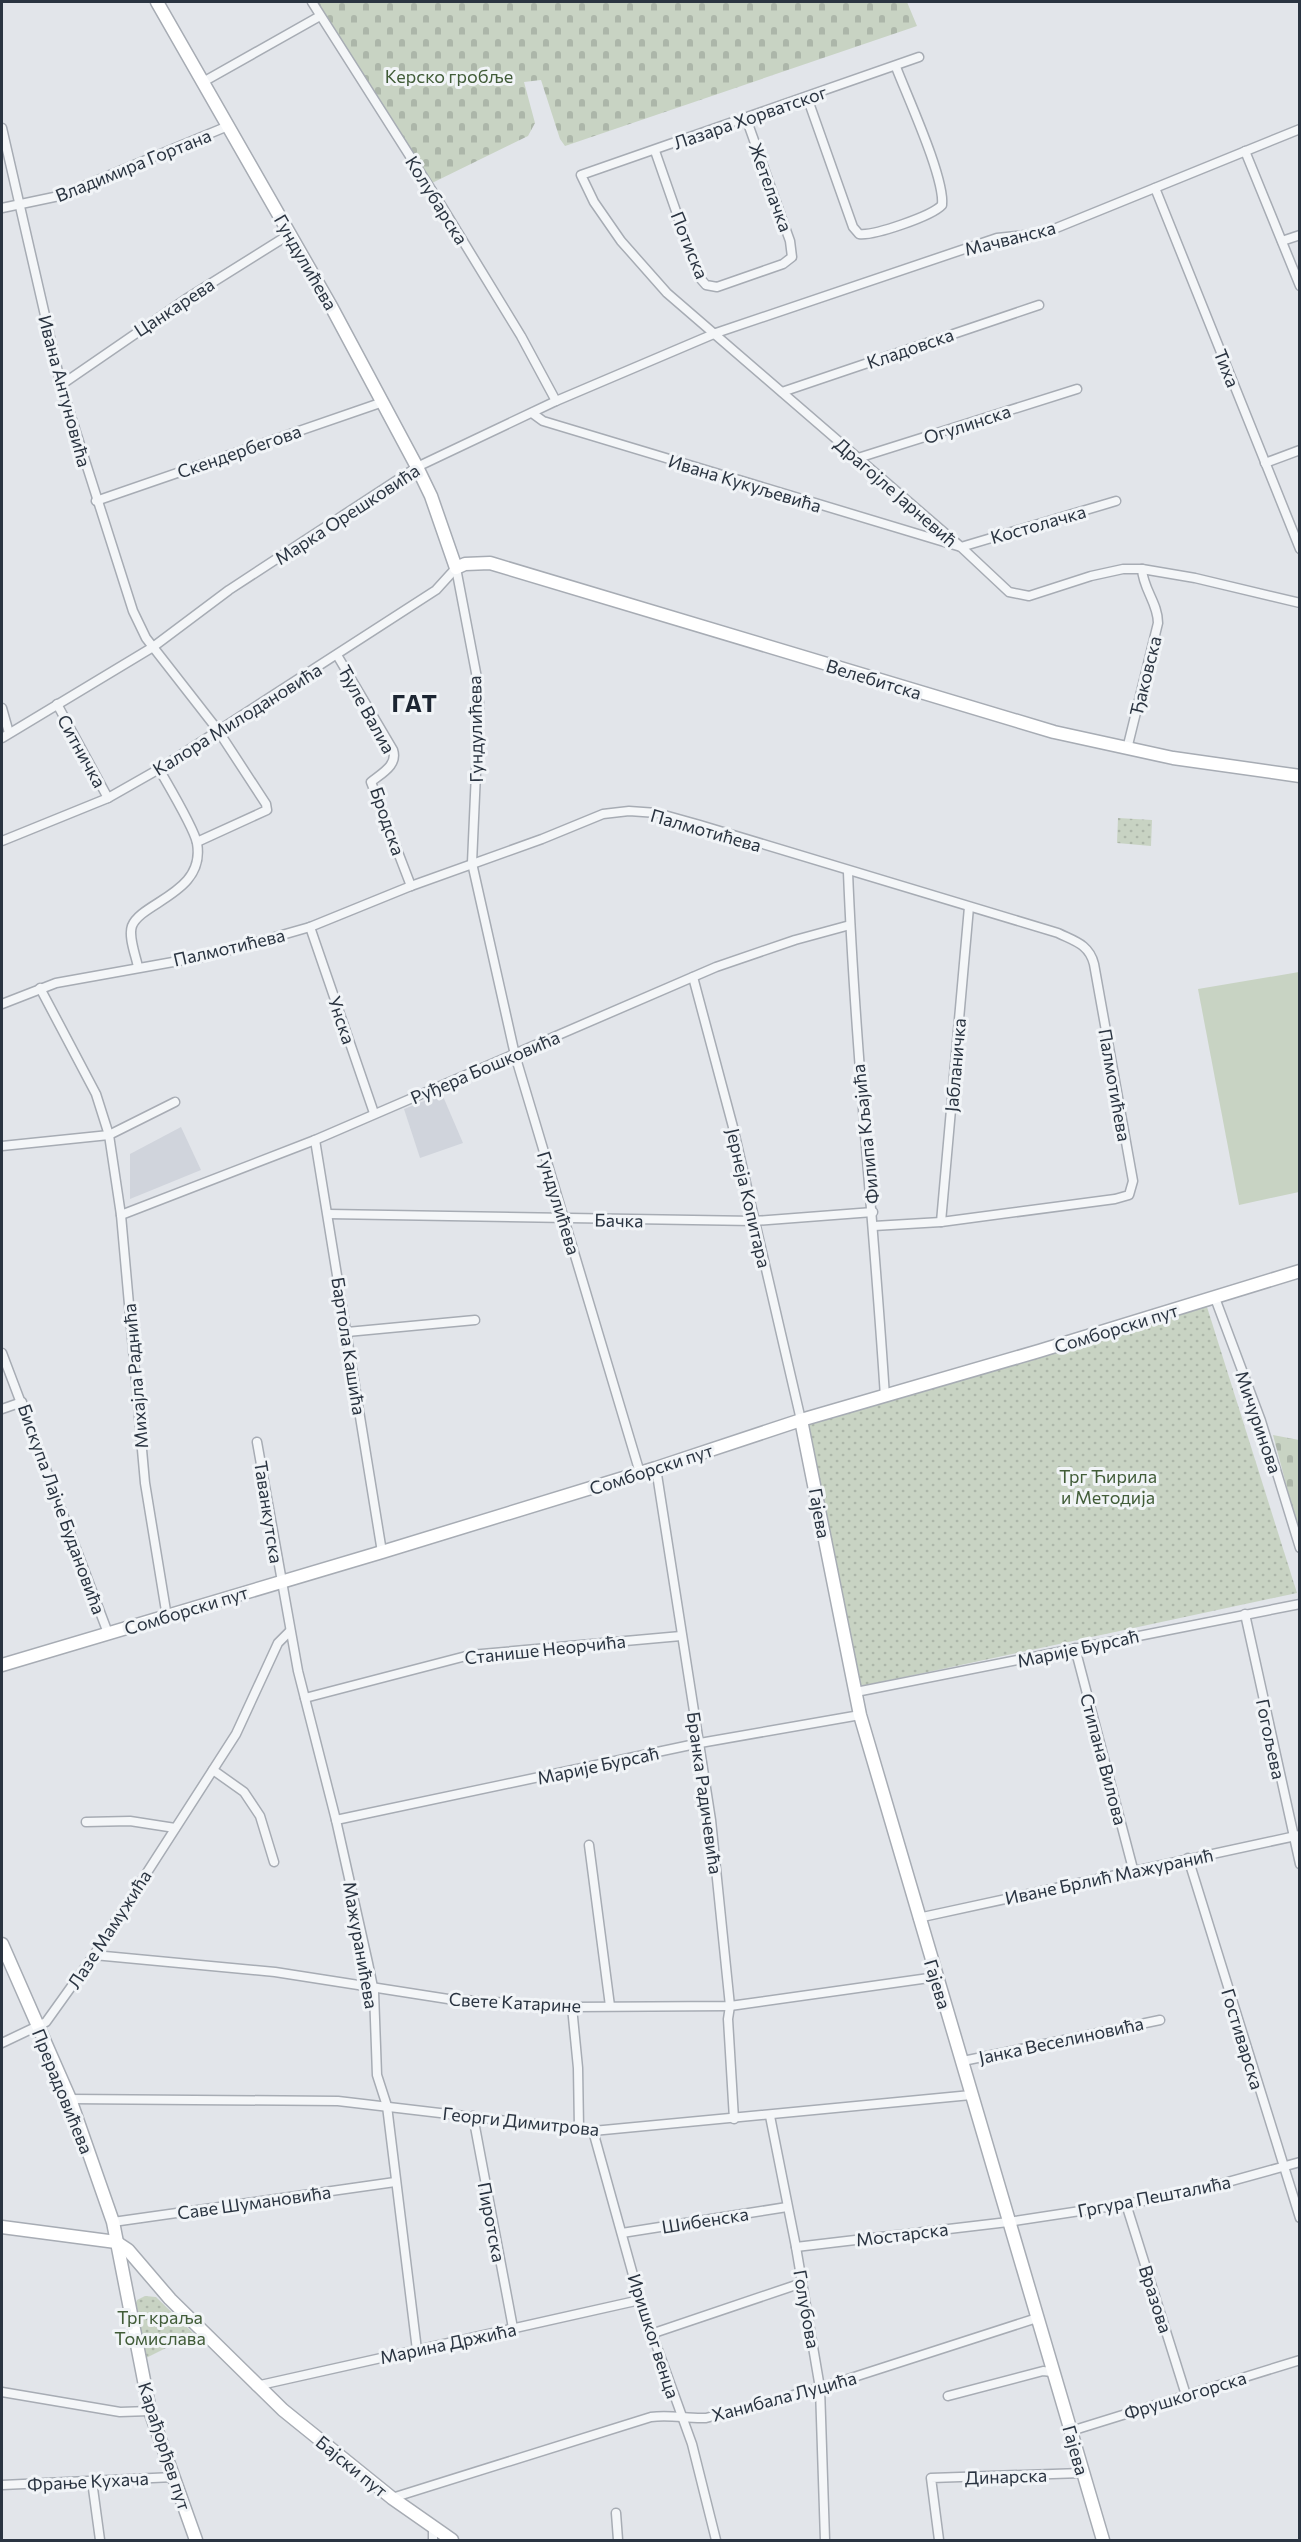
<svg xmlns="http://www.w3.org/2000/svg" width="1301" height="2542" viewBox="0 0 1301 2542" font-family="Commissioner,sans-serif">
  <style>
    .built { fill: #d0d4dc }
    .cemetery { fill: url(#cemetery-stones) }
    .park { fill: url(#park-dots) }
    .pitch { fill: #c8d3c3 }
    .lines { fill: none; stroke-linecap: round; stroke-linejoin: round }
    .street-casing { stroke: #a7acb4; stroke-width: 11 }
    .secondary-casing { stroke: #a7acb4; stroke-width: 15 }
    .street { stroke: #f4f6f8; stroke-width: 8 }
    .secondary { stroke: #fff; stroke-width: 12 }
    .labels { text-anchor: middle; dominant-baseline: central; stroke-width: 6; stroke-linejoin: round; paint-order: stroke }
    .park-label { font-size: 18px; fill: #415c38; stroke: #f1f4f7 }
    .street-label { font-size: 18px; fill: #2a3441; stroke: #f1f4f7 }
    .district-label { font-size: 24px; font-weight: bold; letter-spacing: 1.5px; fill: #1c2532; stroke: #f1f4f7 }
  </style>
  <defs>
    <pattern id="cemetery-stones" width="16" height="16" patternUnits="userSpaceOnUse" patternTransform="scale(1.5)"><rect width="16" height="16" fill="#c8d3c3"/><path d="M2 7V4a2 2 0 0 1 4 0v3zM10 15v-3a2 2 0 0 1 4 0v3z" fill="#acb6a9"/></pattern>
    <pattern id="park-dots" width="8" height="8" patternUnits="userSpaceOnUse" patternTransform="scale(1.5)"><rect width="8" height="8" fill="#c8d3c3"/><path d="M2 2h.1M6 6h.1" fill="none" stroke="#acb6a9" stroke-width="1.8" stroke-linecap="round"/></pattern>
  </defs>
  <rect width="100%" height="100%" fill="#e2e5ea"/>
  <g class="built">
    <path d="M442 1094 463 1143 420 1158 404 1109Z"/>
    <path d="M181 1127 201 1170 130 1199V1154Z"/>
  </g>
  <g class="cemetery">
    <path d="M309 2H907L917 26 565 146 560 139 541 80 524 82 535 123 528 136 430 184Z"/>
    <path d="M1273 1435 1299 1440V1533Z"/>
  </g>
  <g class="park">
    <path d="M1118 818 1152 820 1151 846 1117 843Z"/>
    <path d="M1207 1307 1297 1593 858 1687 806 1426Z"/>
    <path d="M145 2296 156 2297 194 2334 146 2358 134 2308 137 2300Z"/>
  </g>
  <path class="pitch" d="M1299 972V1192L1239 1205 1198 989Z"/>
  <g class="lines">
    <defs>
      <g id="street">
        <path d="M312 2 441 205 521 336 556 401"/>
        <path d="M919 57 581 175 594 202 621 241 667 293 961 547 1009 592 1029 596 1091 576 1123 569H1142L1195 578 1300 603"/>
        <path d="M203 82 320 16"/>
        <path d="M807 97 853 227 859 234C874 236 932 216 942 205 945 178 907 96 896 67"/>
        <path d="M2 128 61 385 133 611 146 638 217 729 266 804 267 810 197 842"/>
        <path d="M655 151 699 277 706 285 717 287 783 264 792 257 790 241 746 118"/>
        <path d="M1245 151 1300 286"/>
        <path d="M1155 188 1300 549"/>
        <path d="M2 208 59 196 228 126"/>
        <path d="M1282 241 1300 235"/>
        <path d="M61 385 186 299 290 234"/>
        <path d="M782 392 1039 305"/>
        <path d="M532 413 543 421 961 547 1116 501"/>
        <path d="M858 458 1077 389"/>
        <path d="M1265 463 1300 450"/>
        <path d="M96 501 383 402"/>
        <path d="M456 568 477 678 479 705 472 863 515 1055 640 1473"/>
        <path d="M337 655 393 750C398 765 382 773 371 782L411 886"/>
        <path d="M57 704 108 798"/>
        <path d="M2 708 9 733"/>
        <path d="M2 738 153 647 229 590 417 467 438 457 556 401 716 333 997 238 1044 233 1300 129"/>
        <path d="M1127 749 1158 623C1158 603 1143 589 1142 569"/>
        <path d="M2 841 108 798 159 769 436 590 456 568"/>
        <path d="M848 872C855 1047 874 1222 885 1397"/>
        <path d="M310 927 374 1113"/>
        <path d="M138 967C136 956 128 937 132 926 141 902 206 893 197 843 194 828 168 785 159 769"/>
        <path d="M693 977 733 1127 801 1420"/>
        <path d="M40 988 96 1094 109 1135 121 1215 145 1483 167 1617"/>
        <path d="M2 1004 56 983 212 955 310 927 411 886 542 839 603 814 629 811 657 813 700 825 1058 933C1074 941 1089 944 1094 964L1133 1181 1129 1195 1115 1199 941 1222 874 1226"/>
        <path d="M315 1140 382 1552"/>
        <path d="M2 1146 109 1135 175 1102"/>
        <path d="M328 1214 754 1221 873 1212"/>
        <path d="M121 1215 315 1140 716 967 795 940 850 925"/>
        <path d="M941 1222 969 907"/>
        <path d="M1215 1298 1261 1421 1300 1548"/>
        <path d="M347 1332 475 1320"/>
        <path d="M2 1353 108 1633"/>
        <path d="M2 1409 22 1402"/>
        <path d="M257 1442 298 1671 336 1820 368 1963 374 1992 377 2075 387 2106 417 2350"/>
        <path d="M656 1468 711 1820 730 2006 728 2019 734 2119"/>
        <path d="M1245 1614 1300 1864"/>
        <path d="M1075 1648 1133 1869"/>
        <path d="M856 1692 1300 1604"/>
        <path d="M305 1698 470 1655 681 1636"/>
        <path d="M213 1770 244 1792 260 1816 274 1862"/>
        <path d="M336 1820 700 1743 860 1715"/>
        <path d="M86 1822 130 1821 175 1828"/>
        <path d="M589 1845 610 2006"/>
        <path d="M1188 1858 1300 2218"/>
        <path d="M918 1918 1300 1835"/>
        <path d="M94 1955 275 1972 448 1999 572 2007 730 2006 936 1977"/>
        <path d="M572 2007 578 2068 579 2129"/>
        <path d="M2 2043 46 2022 94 1955 236 1734 278 1643 290 1631"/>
        <path d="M963 2061 1160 2020"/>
        <path d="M70 2099 338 2101 593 2131 971 2095"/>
        <path d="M473 2116 513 2328"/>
        <path d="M770 2116 796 2247 820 2388 825 2540"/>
        <path d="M593 2131 640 2300 692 2444 716 2540"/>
        <path d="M1126 2204 1186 2395"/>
        <path d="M113 2222 395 2182"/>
        <path d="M622 2233 787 2207"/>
        <path d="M796 2247 1008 2222 1126 2204 1188 2193 1300 2162"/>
        <path d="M651 2334 802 2283"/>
        <path d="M256 2386 640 2300"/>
        <path d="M2 2392 120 2412 150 2411"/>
        <path d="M948 2396 1043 2371 1052 2372"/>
        <path d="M1071 2431 1300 2360"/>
        <path d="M92 2481 100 2540"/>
        <path d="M2 2485 174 2477"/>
        <path d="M392 2498 651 2417C670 2414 687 2419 706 2418L820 2388 1037 2318"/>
        <path d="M616 2513 618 2540"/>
        <path d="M433 2527V2540"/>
        <path d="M939 2540 931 2478 1082 2473"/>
      </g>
      <g id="secondary">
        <path d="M157 2 332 308 417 467 431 496 456 568 465 564 490 563 1054 732 1173 758 1300 776"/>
        <path d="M801 1420 860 1715 1103 2540"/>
        <path d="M2 1665 382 1552 656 1468 801 1420 1039 1351 1300 1271"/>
        <path d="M2 1944 70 2099 113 2222 150 2411 196 2540"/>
        <path d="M2 2227 116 2242"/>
        <path d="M116 2242 128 2250 170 2299 283 2410 392 2498 452 2540"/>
      </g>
    </defs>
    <use href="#street" class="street-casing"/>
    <use href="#secondary" class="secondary-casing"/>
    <use href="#street" class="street"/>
    <use href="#secondary" class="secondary"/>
  </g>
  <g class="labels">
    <g class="park-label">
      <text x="449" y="76">Керско гробље</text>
      <text x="1108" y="1476">Трг Ћирила<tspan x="1108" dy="21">и Методија</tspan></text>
      <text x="160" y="2317">Трг краља<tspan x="160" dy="21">Томислава</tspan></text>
    </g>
    <g class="street-label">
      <text transform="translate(750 117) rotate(-19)">Лазара Хорватског</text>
      <text transform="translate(133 165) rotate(-22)">Владимира Гортана</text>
      <text transform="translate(771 187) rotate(70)">Жетелачка</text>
      <text transform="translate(437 200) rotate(58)">Колубарска</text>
      <text transform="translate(1010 238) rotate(-14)">Мачванска</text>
      <text transform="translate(690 245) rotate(68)">Потиска</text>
      <text transform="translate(306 262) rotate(60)">Гундулићева</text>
      <text transform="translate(174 307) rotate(-33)">Цанкарева</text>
      <text transform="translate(910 348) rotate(-19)">Кладовска</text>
      <text transform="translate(1227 368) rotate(68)">Тиха</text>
      <text transform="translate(65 391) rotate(75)">Ивана Антуновића</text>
      <text transform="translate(967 424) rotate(-18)">Огулинска</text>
      <text transform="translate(239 451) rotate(-19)">Скендербегова</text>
      <text transform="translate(745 483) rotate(17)">Ивана Кукуљевића</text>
      <text transform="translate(896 492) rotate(41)">Драгојле Јарневић</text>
      <text transform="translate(347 514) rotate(-33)">Марка Орешковића</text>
      <text transform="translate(1038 524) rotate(-16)">Костолачка</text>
      <text transform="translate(1145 676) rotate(-76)">Ђаковска</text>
      <text transform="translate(874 679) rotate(17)">Велебитска</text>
      <text transform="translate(367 709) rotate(61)">Ђуле Валиа</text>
      <text transform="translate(237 719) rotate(-32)">Калора Милодановића</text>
      <text transform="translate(475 729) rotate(-91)">Гундулићева</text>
      <text transform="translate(82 751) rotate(61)">Ситничка</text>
      <text transform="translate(388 821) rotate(71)">Бродска</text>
      <text transform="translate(706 830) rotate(16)">Палмотићева</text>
      <text transform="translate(229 947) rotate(-13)">Палмотићева</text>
      <text transform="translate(342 1020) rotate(71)">Унска</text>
      <text transform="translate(955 1065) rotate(-85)">Јабланичка</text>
      <text transform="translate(485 1067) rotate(-23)">Руђера Бошковића</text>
      <text transform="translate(1115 1085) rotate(80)">Палмотићева</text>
      <text transform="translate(865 1134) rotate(-96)">Филипа Кљајића</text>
      <text transform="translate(749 1198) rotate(77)">Јернеја Копитара</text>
      <text transform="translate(559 1203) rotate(73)">Гундулићева</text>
      <text transform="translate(619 1220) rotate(1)">Бачка</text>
      <text transform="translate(1116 1328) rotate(-17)">Сомборски пут</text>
      <text transform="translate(349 1346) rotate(81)">Бартола Кашића</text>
      <text transform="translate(135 1376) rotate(-95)">Михајла Раднића</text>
      <text transform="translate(1259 1422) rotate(71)">Мичуринова</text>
      <text transform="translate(651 1469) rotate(-18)">Сомборски пут</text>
      <text transform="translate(62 1509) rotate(70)">Бискупа Лајче Будановића</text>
      <text transform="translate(269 1512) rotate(81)">Таванкутска</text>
      <text transform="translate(820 1513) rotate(80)">Гајева</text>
      <text transform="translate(186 1610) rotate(-17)">Сомборски пут</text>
      <text transform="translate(1078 1648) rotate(-12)">Марије Бурсаћ</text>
      <text transform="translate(545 1649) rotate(-6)">Станише Неорчића</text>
      <text transform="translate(1271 1739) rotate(78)">Гогољева</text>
      <text transform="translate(1104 1759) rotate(75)">Стипана Вилова</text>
      <text transform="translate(598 1765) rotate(-12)">Марије Бурсаћ</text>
      <text transform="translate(705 1793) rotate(82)">Бранка Радичевића</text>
      <text transform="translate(1109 1876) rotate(-12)">Иване Брлић Мажуранић</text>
      <text transform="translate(109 1929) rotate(-57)">Лазе Мамужића</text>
      <text transform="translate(361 1945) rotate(80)">Мажуранићева</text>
      <text transform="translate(938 1984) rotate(73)">Гајева</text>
      <text transform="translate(515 2002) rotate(3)">Свете Катарине</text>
      <text transform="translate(1243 2039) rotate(73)">Гостиварска</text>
      <text transform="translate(1061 2040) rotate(-12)">Јанка Веселиновића</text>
      <text transform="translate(63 2091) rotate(68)">Прерадовићева</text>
      <text transform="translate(521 2121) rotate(6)">Георги Димитрова</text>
      <text transform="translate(1154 2196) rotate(-11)">Гргура Пешталића</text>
      <text transform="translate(254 2202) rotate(-8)">Саве Шумановића</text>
      <text transform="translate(705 2220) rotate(-9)">Шибенска</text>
      <text transform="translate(492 2222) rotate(79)">Пиротска</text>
      <text transform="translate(902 2234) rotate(-7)">Мостарска</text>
      <text transform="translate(1156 2299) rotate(72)">Вразова</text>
      <text transform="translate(807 2309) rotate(80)">Голубова</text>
      <text transform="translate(654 2336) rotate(72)">Иришког венца</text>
      <text transform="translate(448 2343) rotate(-12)">Марина Држића</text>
      <text transform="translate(1185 2395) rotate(-17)">Фрушкогорска</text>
      <text transform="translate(784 2396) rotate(-15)">Ханибала Луцића</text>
      <text transform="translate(165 2446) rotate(72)">Карађорђев пут</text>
      <text transform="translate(1076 2450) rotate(74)">Гајева</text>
      <text transform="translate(352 2466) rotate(39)">Бајски пут</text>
      <text transform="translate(1006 2476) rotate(-2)">Динарска</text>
      <text transform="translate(88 2481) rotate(-3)">Фрање Кухача</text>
    </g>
    <g class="district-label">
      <text x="415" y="702">ГАТ</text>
    </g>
  </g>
  <rect width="1301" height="2542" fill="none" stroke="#2a3441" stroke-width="6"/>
</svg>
